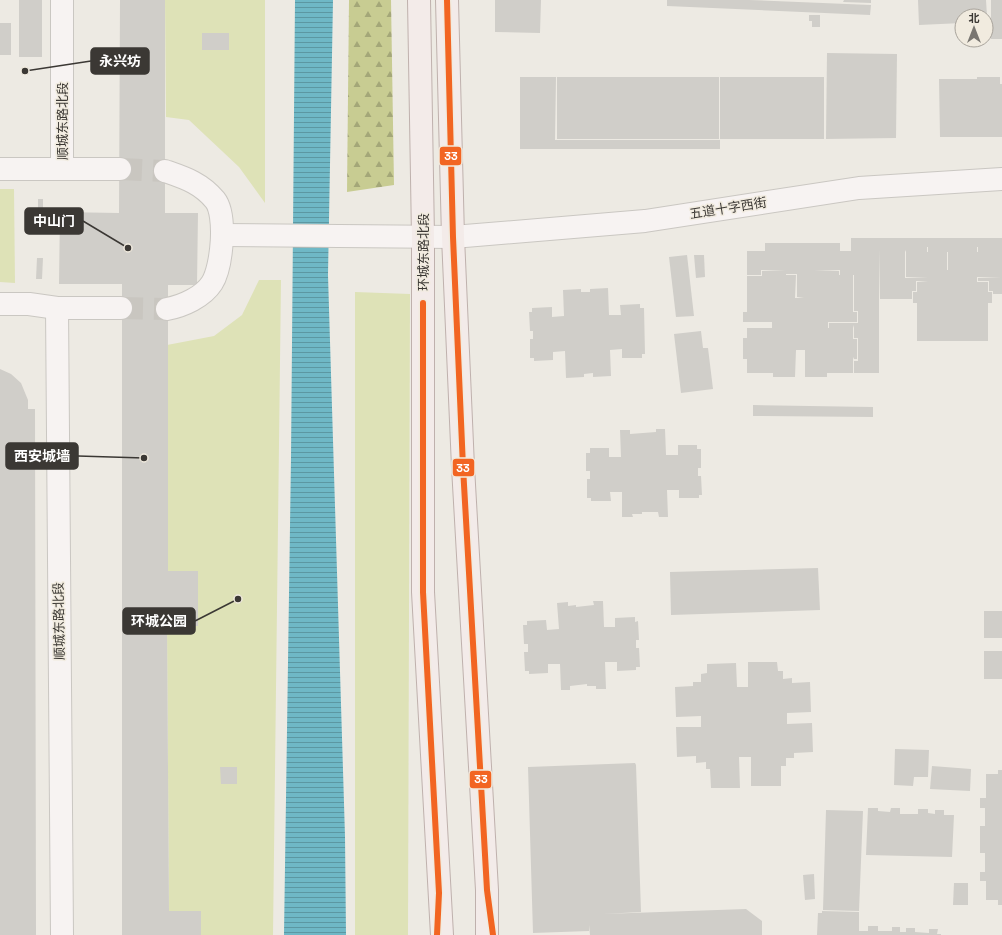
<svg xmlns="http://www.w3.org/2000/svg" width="1002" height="935" viewBox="0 0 1002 935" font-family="'Space Grotesk','Noto Sans SC',sans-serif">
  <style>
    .green { fill: #dee2b7 }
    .forest { fill: url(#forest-firs) }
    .water { fill: url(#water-rules) }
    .building { fill: #d0cec9; fill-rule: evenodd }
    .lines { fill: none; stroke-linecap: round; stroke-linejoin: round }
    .secondary-tunnel { stroke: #c9c6c0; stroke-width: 22; stroke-dasharray: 22 11; stroke-linecap: butt }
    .secondary-casing { stroke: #cac7c2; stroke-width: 24 }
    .primary-casing { stroke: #bfb1ad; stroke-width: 24 }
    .secondary { stroke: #f7f3f2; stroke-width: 22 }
    .primary { stroke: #f3ebe9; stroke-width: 22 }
    .bus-1-casing { stroke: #f1ebdf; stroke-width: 9 }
    .bus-1 { stroke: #f26522; stroke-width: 6 }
    .labels { text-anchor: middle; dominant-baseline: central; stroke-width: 3; stroke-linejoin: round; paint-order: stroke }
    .street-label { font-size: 13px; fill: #3b3834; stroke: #f1ebdf }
    .leader { fill: none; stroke: #3b3834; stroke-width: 1.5 }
    .callout-dot { fill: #3b3834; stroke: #f1ebdf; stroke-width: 1.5 }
    .callout { fill: #3b3834; stroke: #3b3834; stroke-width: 1.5 }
    .callout-label { font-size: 14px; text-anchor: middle; font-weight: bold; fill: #fff }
    .line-badge { stroke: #f1ebdf; stroke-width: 1.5 }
    .badge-label { font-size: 11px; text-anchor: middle; font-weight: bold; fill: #fff }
  </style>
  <defs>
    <pattern id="forest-firs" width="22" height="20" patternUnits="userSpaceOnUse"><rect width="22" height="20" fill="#c8cc92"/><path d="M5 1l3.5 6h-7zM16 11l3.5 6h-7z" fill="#a4a778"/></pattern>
    <pattern id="water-rules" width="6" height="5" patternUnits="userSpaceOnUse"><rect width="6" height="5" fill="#6fb8c6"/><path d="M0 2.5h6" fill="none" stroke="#5c97a2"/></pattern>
  </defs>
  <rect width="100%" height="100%" fill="#edeae3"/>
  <g class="green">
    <path d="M165 0H265V203L239 167 189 120 166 117Z"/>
    <path d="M0 189H14L15 283 0 282Z"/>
    <path d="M259 280H281L273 935H201V911H169L167 626H198V571H168L167 345 214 336 242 315Z"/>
    <path d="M355 292 410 294 408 935H355Z"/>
  </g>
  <path class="forest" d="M349 0H391L394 185 347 192Z"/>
  <path class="water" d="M295 0H333L328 275 345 836 346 935H284L291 458Z"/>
  <g class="building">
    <rect x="19" y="0" width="23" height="57"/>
    <path d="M120 0H165V213H198L197 285H168V571H198V626H167L169 911H201V935H122V284H59L60 212 119 213Z"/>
    <path d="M495 0H541L540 33 495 32Z"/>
    <path d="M667 0H749L871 5 870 15 667 6Z"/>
    <path d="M844 0H871V3L843 2Z"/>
    <path d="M918 0H986L987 16H962V23L919 25Z"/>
    <rect x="991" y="0" width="11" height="39"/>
    <path d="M809 15H820V27H812V21H809Z"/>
    <rect x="0" y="23" width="11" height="32"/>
    <rect x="202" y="33" width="27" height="17"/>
    <path d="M827 53 897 54 896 138 826 139Z"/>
    <path d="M520 77H556L555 140H720V149H520Z"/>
    <rect x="557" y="77" width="162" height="62"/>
    <rect x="720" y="77" width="104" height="62"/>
    <path d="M977 77H1000V84H1002V137H940L939 79H977Z"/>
    <rect x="38" y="199" width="5" height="23"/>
    <path d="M851 238H1002V294H993V291H989V281H978V278L1001 277H977V282H988V292H992V303H988V341H917V303H913V292H917V282L928 281H916V291H912V299H880L879 249V373H854V361H858V338H854V325L853 328H829V323H858V311H854V275H840V270L814 271H839V275H853V312H857V322H828V328H853V339H857V359H854L853 357V373H827V377H805V350H796L795 377H773V373H747V359H743V338H747V328H772V322H743V312H747V276H762V271H786L761 270V275H747V251H765V243H840V251H851ZM927 247H942V252H948V270H957V249V252H963V247H978V252H1001H977V247H963V252H957V270H947V252H942V247H928V252H906V277L928 278H905V250L906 252H927ZM786 274H797V297L804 298H795L796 275H786Z"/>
    <path d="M687 255 694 316 676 317 669 257Z"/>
    <path d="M694 255H704L705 277 696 278Z"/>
    <path d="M37 258H43L42 279H36Z"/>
    <path d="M608 288 609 315H621L620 305 640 304V308H644L645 354H642V358H622V349L610 350 611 376 593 377V373L584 374V377L566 378 565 351 553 352V360L534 361V358H530V339H533V331H530L529 312H532V308L552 307V317L564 316 563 290 581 289V292H590V289Z"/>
    <path d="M701 331 703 348H708L713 389 681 393 674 334Z"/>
    <path d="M0 369 11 374 21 383 28 400V409H35L36 935H0Z"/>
    <path d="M753 405 873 407V417L753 416Z"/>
    <path d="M656 429H665L666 455H678V445H697V449H701V468H698V476H701L702 495H699V498H679V490H667L668 517H659L658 512H642V514H632L633 517H622V492H610L611 501H591V498H587V479H590V471H586V453H590V448H609V457H621L620 430H630V434L656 432Z"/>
    <path d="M818 568 820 610 671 615 670 572Z"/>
    <path d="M593 601H603L604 627H615V618L635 617V622L638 621 639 640H636V648H639L640 667H636V670L617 671V662H605L606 689H596V686H587V684L570 686V690H561L560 664H548V673L529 674V671H525L524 652H528V644H524L523 625H527V621L546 620 547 630 559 629 557 603 568 602V606L576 605V607L594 605Z"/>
    <rect x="984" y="611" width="18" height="27"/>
    <rect x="984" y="651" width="18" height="28"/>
    <path d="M748 662H777L778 671H783V679L792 678V683L810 682 811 712 787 713V724L812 723 813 752 794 753V758H786V766H781V786H751V757H739L740 788H711L710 769H706V762L696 763V756L677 757 676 727H701V716L676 717 675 687 693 686V682H701V674L707 673V664L736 663 737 687H748Z"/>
    <path d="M895 749 929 750 928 777H914L913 786 894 785Z"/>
    <path d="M635 763 636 765 641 912 603 914 746 909 762 921V935H590L589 925V931L533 933 528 767Z"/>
    <path d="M932 766 971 769 970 791 930 789Z"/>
    <path d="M220 767H237V784H221Z"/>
    <path d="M998 770H1002V905H998V900H986V881H980V872H985V853H980V826H985V808H980V798H986V774H998Z"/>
    <path d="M868 808H878V811L890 812 891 808H900V814H918V809H928V813L935 814V810H944V815H954L952 857 866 855Z"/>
    <path d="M826 810 863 811 859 911 823 910Z"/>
    <path d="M814 874 815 899 805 900 803 875Z"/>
    <path d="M954 883H968V905H953Z"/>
    <path d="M822 911 859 912V931H868V926H878V931H892V927H900V932H906V928H915V932L929 933V929H938L937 934H941V935H817L818 913H822Z"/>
  </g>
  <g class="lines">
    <g class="secondary-tunnel">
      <path d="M120 169 165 171"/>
      <path d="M121 308 167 309"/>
    </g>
    <defs>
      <g id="secondary">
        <path d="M62 0V169"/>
        <path d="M0 169H120"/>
        <path d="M165 171C185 178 201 183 215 200 227 215 222 267 212 283 203 297 183 306 167 309"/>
        <path d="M222 235 453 237 645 221 859 188 1002 179"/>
        <path d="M0 304H29L57 308H121"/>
        <path d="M57 308 62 935"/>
      </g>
      <g id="primary">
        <path d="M419 0 423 237V592L442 935"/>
        <path d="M447 0 453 237 463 467 487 890V935"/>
      </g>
    </defs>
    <use href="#secondary" class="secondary-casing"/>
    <use href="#primary" class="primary-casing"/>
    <use href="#secondary" class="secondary"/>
    <use href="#primary" class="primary"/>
    <defs>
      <g id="bus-1">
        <path d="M447 0 453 237 463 467 487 890 493 935"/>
        <path d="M423 303V592L439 893 437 935"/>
      </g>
    </defs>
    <use href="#bus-1" class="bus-1-casing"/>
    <use href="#bus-1" class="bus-1"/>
  </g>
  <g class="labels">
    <g class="street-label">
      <text transform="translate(62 121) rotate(-90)">顺城东路北段</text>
      <text transform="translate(728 208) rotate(-9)">五道十字西街</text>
      <text transform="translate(423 252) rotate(-90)">环城东路北段</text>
      <text transform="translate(59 621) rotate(-91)">顺城东路北段</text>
    </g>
  </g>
  <path class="leader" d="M25 71L91 61M128 248L83 221M144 458L78 456M238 599L195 621"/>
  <g class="callout-dot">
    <circle cx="25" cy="71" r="4"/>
    <circle cx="128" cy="248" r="4"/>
    <circle cx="144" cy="458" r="4"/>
    <circle cx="238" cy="599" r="4"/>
  </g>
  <g class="callout">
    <rect x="91" y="48" width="58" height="26" rx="4"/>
    <rect x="25" y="208" width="58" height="26" rx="4"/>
    <rect x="6" y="443" width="72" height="26" rx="4"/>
    <rect x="123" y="608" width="72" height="26" rx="4"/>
  </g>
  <g class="callout-label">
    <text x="120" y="66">永兴坊</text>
    <text x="54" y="226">中山门</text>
    <text x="42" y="461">西安城墙</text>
    <text x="159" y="626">环城公园</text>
  </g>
  <g class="line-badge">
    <rect x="439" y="146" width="23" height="20" rx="4" fill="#f26522"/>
    <rect x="452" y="458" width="23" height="19" rx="4" fill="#f26522"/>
    <rect x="469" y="770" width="23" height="19" rx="4" fill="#f26522"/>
  </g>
  <g class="badge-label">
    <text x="451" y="160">33</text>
    <text x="463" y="472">33</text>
    <text x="481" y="783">33</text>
  </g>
  <g transform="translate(974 28)"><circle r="19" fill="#f1ebdf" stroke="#a8a39b"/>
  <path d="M0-3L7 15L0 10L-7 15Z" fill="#797671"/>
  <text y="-6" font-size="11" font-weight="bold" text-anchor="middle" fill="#3b3834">北</text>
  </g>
</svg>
